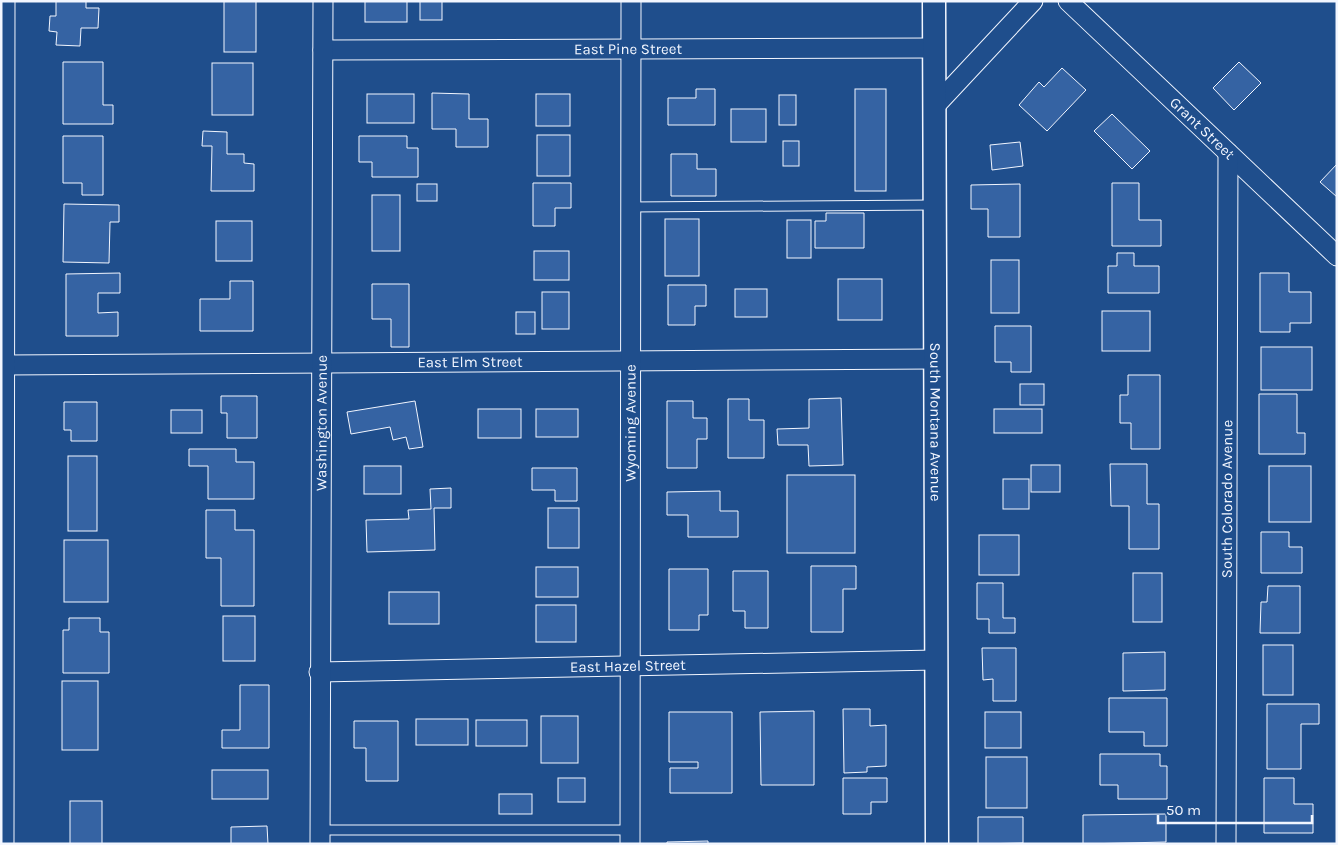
<svg xmlns="http://www.w3.org/2000/svg" width="1338" height="845" viewBox="0 0 1338 845" font-family="Karla,sans-serif">
  <style>
    .building { fill: #3563a3; stroke: #f2f6ff }
    .lines { fill: none; stroke-linecap: round; stroke-linejoin: round }
    .service-casing { stroke: #f2f6ff; stroke-width: 11 }
    .minor-casing { stroke: #f2f6ff; stroke-width: 21 }
    .tertiary-casing { stroke: #f2f6ff; stroke-width: 25 }
    .service { stroke: #1f4e8c; stroke-width: 9 }
    .minor { stroke: #1f4e8c; stroke-width: 19 }
    .tertiary { stroke: #1f4e8c; stroke-width: 22 }
    .labels { text-anchor: middle; dominant-baseline: central; stroke-width: 4; stroke-linejoin: round; paint-order: stroke }
    .street-label { font-size: 15px; fill: #f2f6ff; stroke: #1f4e8c }
  </style>
  <rect width="100%" height="100%" fill="#1f4e8c"/>
  <g class="building">
    <path d="M56 1H86V8H99L98 28H81L80 46 56 45 57 32 49 31 50 16H56Z"/>
    <rect x="224" y="1" width="32" height="51"/>
    <rect x="365" y="1" width="42" height="21"/>
    <rect x="420" y="1" width="22" height="19"/>
    <path d="M63 62H103V105H113V124H63Z"/>
    <path d="M1239 62 1261 83 1234 110 1213 88Z"/>
    <rect x="212" y="63" width="41" height="52"/>
    <path d="M1062 68 1086 90 1047 131 1019 105 1039 82 1044 87Z"/>
    <path d="M696 89H715V125H668V98H696Z"/>
    <rect x="855" y="89" width="31" height="102"/>
    <path d="M432 93 469 94V119H488V147H456V129H432Z"/>
    <rect x="367" y="94" width="47" height="29"/>
    <rect x="536" y="94" width="34" height="32"/>
    <rect x="779" y="95" width="17" height="30"/>
    <rect x="731" y="109" width="35" height="33"/>
    <path d="M1112 114 1150 151 1132 169 1094 131Z"/>
    <path d="M203 131 227 132V154H244V163L254 164V191H211L212 146H202Z"/>
    <rect x="537" y="135" width="33" height="41"/>
    <path d="M63 136H103V195H82V183H63Z"/>
    <path d="M359 136H407V148H418V177H372V162H359Z"/>
    <rect x="783" y="141" width="16" height="25"/>
    <path d="M1020 142 1023 166 992 170 990 145Z"/>
    <path d="M671 154H697V169H716V196H671Z"/>
    <path d="M1337 164V197L1320 182Z"/>
    <path d="M533 183H571V208H555V226H533Z"/>
    <path d="M1112 183H1139V220H1161V246H1112Z"/>
    <rect x="417" y="184" width="20" height="17"/>
    <path d="M1020 184V237H988V209H971V185Z"/>
    <rect x="372" y="195" width="28" height="56"/>
    <path d="M64 204 119 205V222H110L109 263 63 262Z"/>
    <path d="M826 213H864V248H815V221H826Z"/>
    <rect x="665" y="219" width="34" height="57"/>
    <rect x="787" y="220" width="24" height="38"/>
    <rect x="216" y="221" width="36" height="40"/>
    <rect x="534" y="251" width="35" height="29"/>
    <path d="M1117 253H1134V266H1159V293H1108V266H1117Z"/>
    <rect x="991" y="260" width="28" height="53"/>
    <path d="M120 273V293H98V313L118 312V336H66V274Z"/>
    <path d="M1260 273H1289V292H1311V323H1290V332H1260Z"/>
    <rect x="838" y="279" width="44" height="41"/>
    <path d="M230 281H253V331H200V299H230Z"/>
    <path d="M372 284H409V347H391V319H372Z"/>
    <path d="M668 285H706V306H695V325H668Z"/>
    <rect x="735" y="289" width="32" height="28"/>
    <rect x="542" y="292" width="27" height="37"/>
    <rect x="1102" y="311" width="48" height="40"/>
    <rect x="516" y="312" width="19" height="22"/>
    <path d="M995 326H1031V372H1011V362H995Z"/>
    <rect x="1261" y="347" width="51" height="43"/>
    <path d="M1128 375H1160V449H1131V423H1120V395H1128Z"/>
    <rect x="1020" y="384" width="24" height="21"/>
    <path d="M1259 394H1297V433H1305V454H1259Z"/>
    <path d="M221 396H257V438H227V413H221Z"/>
    <path d="M841 398 843 465 809 466 808 445H778L777 429 809 428V399Z"/>
    <path d="M728 399H749V420H764V458H728Z"/>
    <path d="M415 401 423 447 409 449 406 437 393 440 390 427 351 434 347 412Z"/>
    <path d="M667 401H693V418H707V439H697V468H667Z"/>
    <path d="M64 402H97V441H71V430H64Z"/>
    <rect x="478" y="409" width="43" height="29"/>
    <rect x="536" y="409" width="42" height="28"/>
    <rect x="994" y="409" width="48" height="24"/>
    <rect x="171" y="410" width="31" height="23"/>
    <path d="M189 449H236V462H254V499H208V466H189Z"/>
    <rect x="68" y="456" width="29" height="75"/>
    <path d="M1110 464H1147V504H1159V549H1129V506H1111Z"/>
    <rect x="1031" y="465" width="29" height="27"/>
    <rect x="364" y="466" width="37" height="28"/>
    <rect x="1269" y="466" width="42" height="56"/>
    <path d="M532 468H577V501H555V490H532Z"/>
    <rect x="787" y="475" width="68" height="78"/>
    <rect x="1003" y="479" width="26" height="30"/>
    <path d="M451 488V508H434L435 550 367 552 366 520 409 519 408 510 431 509 430 489Z"/>
    <path d="M720 491V511H738V537H688V515H667V492Z"/>
    <rect x="548" y="508" width="31" height="40"/>
    <path d="M206 510H235V530H254V606H221V558H206Z"/>
    <path d="M1261 532H1289V547H1302V573H1261Z"/>
    <rect x="979" y="535" width="40" height="40"/>
    <rect x="64" y="540" width="44" height="62"/>
    <path d="M811 566H856V589H843V632H811Z"/>
    <rect x="536" y="567" width="42" height="30"/>
    <path d="M669 569H708V615H699V630H669Z"/>
    <path d="M733 571H768V628H745V611H733Z"/>
    <rect x="1133" y="573" width="29" height="49"/>
    <path d="M977 583H1003V618H1015V633H989V619H977Z"/>
    <path d="M1268 586H1300V633H1260L1261 602H1267Z"/>
    <rect x="389" y="592" width="50" height="32"/>
    <rect x="536" y="605" width="40" height="37"/>
    <rect x="223" y="616" width="32" height="45"/>
    <path d="M69 618H100V632H109V673H63V630H69Z"/>
    <rect x="1263" y="645" width="30" height="50"/>
    <path d="M982 648H1016V701H993V679L983 680Z"/>
    <path d="M1165 652V690L1123 691V653Z"/>
    <rect x="62" y="681" width="36" height="69"/>
    <path d="M240 685H269V748H222V730H240Z"/>
    <path d="M1109 698H1167V746H1144V732H1109Z"/>
    <path d="M1267 704H1319V724H1301V769H1267Z"/>
    <path d="M843 709H870V726L886 725V766L867 767V772L844 773Z"/>
    <path d="M814 711V785H761L760 712Z"/>
    <path d="M669 712H732V793H670V768H698V762H669Z"/>
    <rect x="985" y="712" width="36" height="36"/>
    <rect x="541" y="716" width="37" height="47"/>
    <rect x="416" y="719" width="52" height="26"/>
    <rect x="476" y="720" width="51" height="26"/>
    <path d="M354 721H398V781H366V748H354Z"/>
    <path d="M1100 754H1160V766H1167V799H1118V785H1100Z"/>
    <rect x="986" y="757" width="41" height="51"/>
    <rect x="212" y="770" width="56" height="29"/>
    <rect x="558" y="778" width="27" height="24"/>
    <path d="M843 778H887V802H871V814H843Z"/>
    <path d="M1264 778H1294V804H1313V833H1264Z"/>
    <rect x="499" y="794" width="33" height="20"/>
    <rect x="70" y="801" width="32" height="43"/>
    <path d="M1166 814V842L1083 844V815Z"/>
    <path d="M978 817H1023V843L978 844Z"/>
    <path d="M267 826 268 844H231V827Z"/>
    <path d="M708 841V844H667V842Z"/>
  </g>
  <g class="lines">
    <defs>
      <g id="service">
        <path d="M630 207 934 205"/>
        <path d="M320 830H630"/>
      </g>
      <g id="minor">
        <path id="s1" d="M1068 1 1337 256"/>
        <path id="s2" d="M323 50 934 48"/>
        <path d="M934 107 1033 1"/>
        <path id="s3" d="M5 365 935 359"/>
        <path id="s4" d="M319 672 936 660"/>
        <path d="M4 844 5 1"/>
        <path id="s5" d="M320 844 323 1"/>
        <path id="s6" d="M630 844 631 1"/>
        <path id="s7" d="M1226 844 1228 153"/>
      </g>
      <g id="tertiary">
        <path id="s8" d="M934 1 937 844"/>
      </g>
    </defs>
    <use href="#service" class="service-casing"/>
    <use href="#minor" class="minor-casing"/>
    <use href="#tertiary" class="tertiary-casing"/>
    <use href="#service" class="service"/>
    <use href="#minor" class="minor"/>
    <use href="#tertiary" class="tertiary"/>
  </g>
  <g class="labels">
    <g class="street-label">
      <text stroke="none"><textPath href="#s2" startOffset="305">East Pine Street</textPath></text>
      <text stroke="none"><textPath href="#s1" startOffset="185">Grant Street</textPath></text>
      <text stroke="none"><textPath href="#s3" startOffset="465">East Elm Street</textPath></text>
      <text stroke="none"><textPath href="#s8" startOffset="421">South Montana Avenue</textPath></text>
      <text stroke="none"><textPath href="#s5" startOffset="421">Washington Avenue</textPath></text>
      <text stroke="none"><textPath href="#s6" startOffset="421">Wyoming Avenue</textPath></text>
      <text stroke="none"><textPath href="#s7" startOffset="345">South Colorado Avenue</textPath></text>
      <text stroke="none"><textPath href="#s4" startOffset="309">East Hazel Street</textPath></text>
    </g>
  </g>
  <rect width="1338" height="845" fill="none" stroke="#f2f6ff" stroke-width="5"/>
  <path d="M1158 815v8h154v-8" fill="none" stroke="#f2f6ff" stroke-width="2.5"/>
  <text x="1166" y="815" font-size="15" fill="#f2f6ff" stroke="#1f4e8c" stroke-width="4" paint-order="stroke">50 m</text>
</svg>
